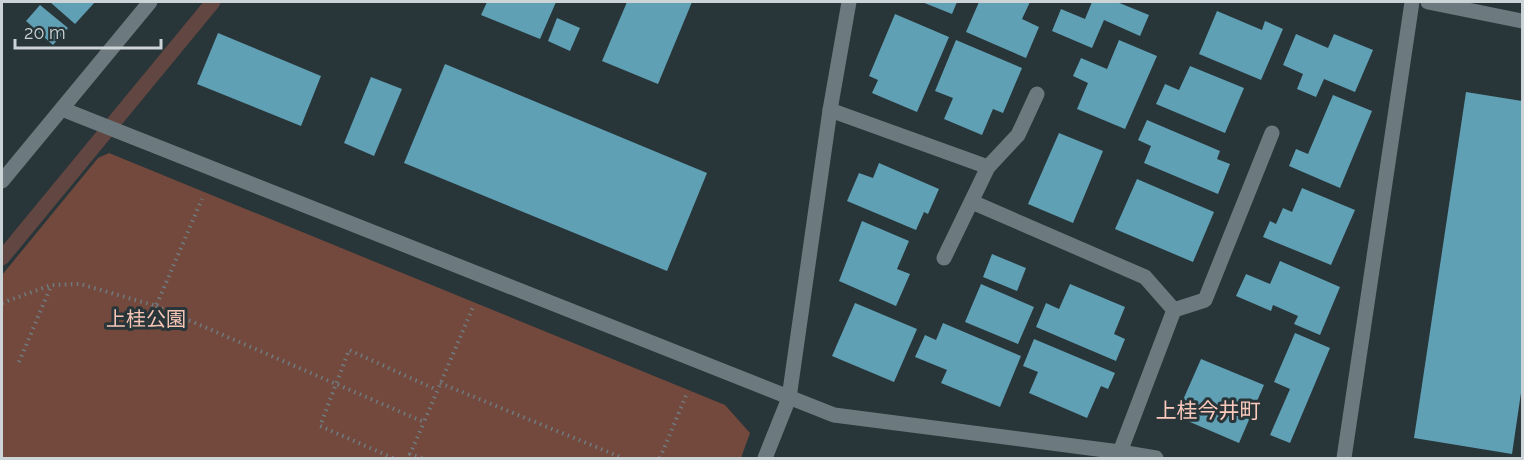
<svg xmlns="http://www.w3.org/2000/svg" width="1524" height="460" viewBox="0 0 1524 460" font-family="Raleway,'Noto Sans JP',sans-serif">
  <style>
    .green { fill: #73493d }
    .lines { fill: none; stroke-linecap: round; stroke-linejoin: round }
    .stream { stroke: #624641; stroke-width: 15 }
    .building { fill: #60a0b4 }
    .path { stroke: #707b7f; stroke-width: 4; stroke-dasharray: 1.5 4.5; stroke-linecap: butt }
    .minor { stroke: #6c7a7f; stroke-width: 15 }
    .tertiary { stroke: #6c7a7f; stroke-width: 15 }
    .labels { text-anchor: middle; dominant-baseline: central; stroke-width: 6; stroke-linejoin: round; paint-order: stroke }
    .park-label { font-size: 20px; fill: #f7c5b6; stroke: #283539 }
    .neighbourhood-label { font-size: 21px; fill: #fccabc; stroke: #283539 }
  </style>
  <rect width="100%" height="100%" fill="#283539"/>
  <path class="green" d="M109 153 725 405 750 433 741 458H2V275L98 158Z"/>
  <g class="lines">
    <path class="stream" d="M2 258 213 2"/>
  </g>
  <g class="building">
    <path d="M50 2H95L75 24Z"/>
    <path d="M487 2H556L540 39 481 15Z"/>
    <path d="M627 2H692L658 84 602 61Z"/>
    <path d="M922 2H957L952 14Z"/>
    <path d="M979 2 984 3V2H1030L1022 19 1039 27 1026 58 966 32Z"/>
    <path d="M1092 2H1117L1149 15 1140 36 1104 20 1092 48 1052 31 1061 9 1085 19Z"/>
    <path d="M40 5 68 28 53 45 26 21Z"/>
    <path d="M1217 11 1262 30 1265 21 1283 29 1261 80 1199 54Z"/>
    <path d="M895 14 949 37 917 112 872 93 878 80 869 76Z"/>
    <path d="M557 18 580 28 570 51 548 41Z"/>
    <path d="M218 33 321 76 301 126 197 84Z"/>
    <path d="M1296 34 1328 48 1334 34 1373 50 1355 92 1324 79 1316 97 1297 89 1303 74 1283 65Z"/>
    <path d="M956 40 1022 68 1003 113 993 109 982 135 944 119 953 98 935 91Z"/>
    <path d="M1119 40 1157 56 1125 129 1077 109 1088 83 1073 76 1081 58 1107 69Z"/>
    <path d="M445 64 707 173 667 271 404 163Z"/>
    <path d="M1190 66 1244 88 1225 133 1156 104 1165 84 1179 90Z"/>
    <path d="M371 77 402 89 374 156 344 143Z"/>
    <path d="M1466 92 1522 101V386L1512 454 1414 438Z"/>
    <path d="M1333 95 1372 111 1340 188 1289 166 1296 149 1308 154Z"/>
    <path d="M1147 120 1220 151 1217 159 1230 164 1218 194 1144 163 1151 146 1138 140Z"/>
    <path d="M1059 133 1103 151 1073 223 1028 204Z"/>
    <path d="M879 163 939 189 928 214 924 212 916 230 847 201 859 173 873 178Z"/>
    <path d="M1137 179 1214 212 1193 262 1115 229Z"/>
    <path d="M1302 188 1355 210 1331 265 1263 237 1270 221 1276 224 1283 208 1292 212Z"/>
    <path d="M862 221 909 241 897 269 910 274 896 306 839 281Z"/>
    <path d="M992 254 1026 268 1017 291 983 277Z"/>
    <path d="M1280 261 1340 287 1320 335 1294 324 1298 316 1273 305 1271 311 1236 296 1246 274 1270 284Z"/>
    <path d="M981 284 1034 307 1018 344 965 322Z"/>
    <path d="M1070 284 1125 307 1114 334 1125 339 1116 361 1036 327 1046 303 1059 309Z"/>
    <path d="M855 303 917 329 894 382 832 356Z"/>
    <path d="M943 323 1021 356 1000 407 941 383 947 370 915 357 925 335 936 340Z"/>
    <path d="M1295 333 1330 348 1290 443 1270 435 1290 389 1274 382Z"/>
    <path d="M1034 339 1115 373 1108 389 1101 386 1087 418 1029 393 1038 372 1023 366Z"/>
    <path d="M1201 359 1264 385 1239 443 1176 416Z"/>
  </g>
  <g class="lines">
    <g class="path">
      <path d="M2 303 51 285 80 284 156 306 202 199"/>
      <path d="M156 306 424 422 473 307"/>
      <path d="M19 362 51 286"/>
      <path d="M440 383 623 458"/>
      <path d="M393 458 320 426 349 350 437 390"/>
      <path d="M422 458 410 454 424 422"/>
      <path d="M660 458 687 393"/>
    </g>
    <g class="minor">
      <path d="M1428 2 1522 21"/>
      <path d="M62 109 834 415 1120 452 1156 458"/>
      <path d="M830 110 988 167"/>
      <path d="M972 202 1145 277 1174 310"/>
      <path d="M944 258 988 167 1018 135 1037 94"/>
      <path d="M1120 452 1174 310 1205 300 1272 133"/>
      <path d="M765 458 789 398 830 110 849 2"/>
      <path d="M1344 458 1412 2"/>
    </g>
    <path class="tertiary" d="M2 181 150 2"/>
  </g>
  <g class="labels">
    <g class="park-label">
      <text x="146" y="319">上桂公園</text>
    </g>
    <g class="neighbourhood-label">
      <text x="1208" y="410">上桂今井町</text>
    </g>
  </g>
  <rect width="1524" height="460" fill="none" stroke="#ccd4d7" stroke-width="6"/>
  <path d="M15 39v9h146v-9" fill="none" stroke="#ccd4d7" stroke-width="3"/>
  <text x="24" y="39" font-size="18" fill="#ccd4d7" stroke="#283539" stroke-width="4.5" paint-order="stroke">20 m</text>
</svg>
